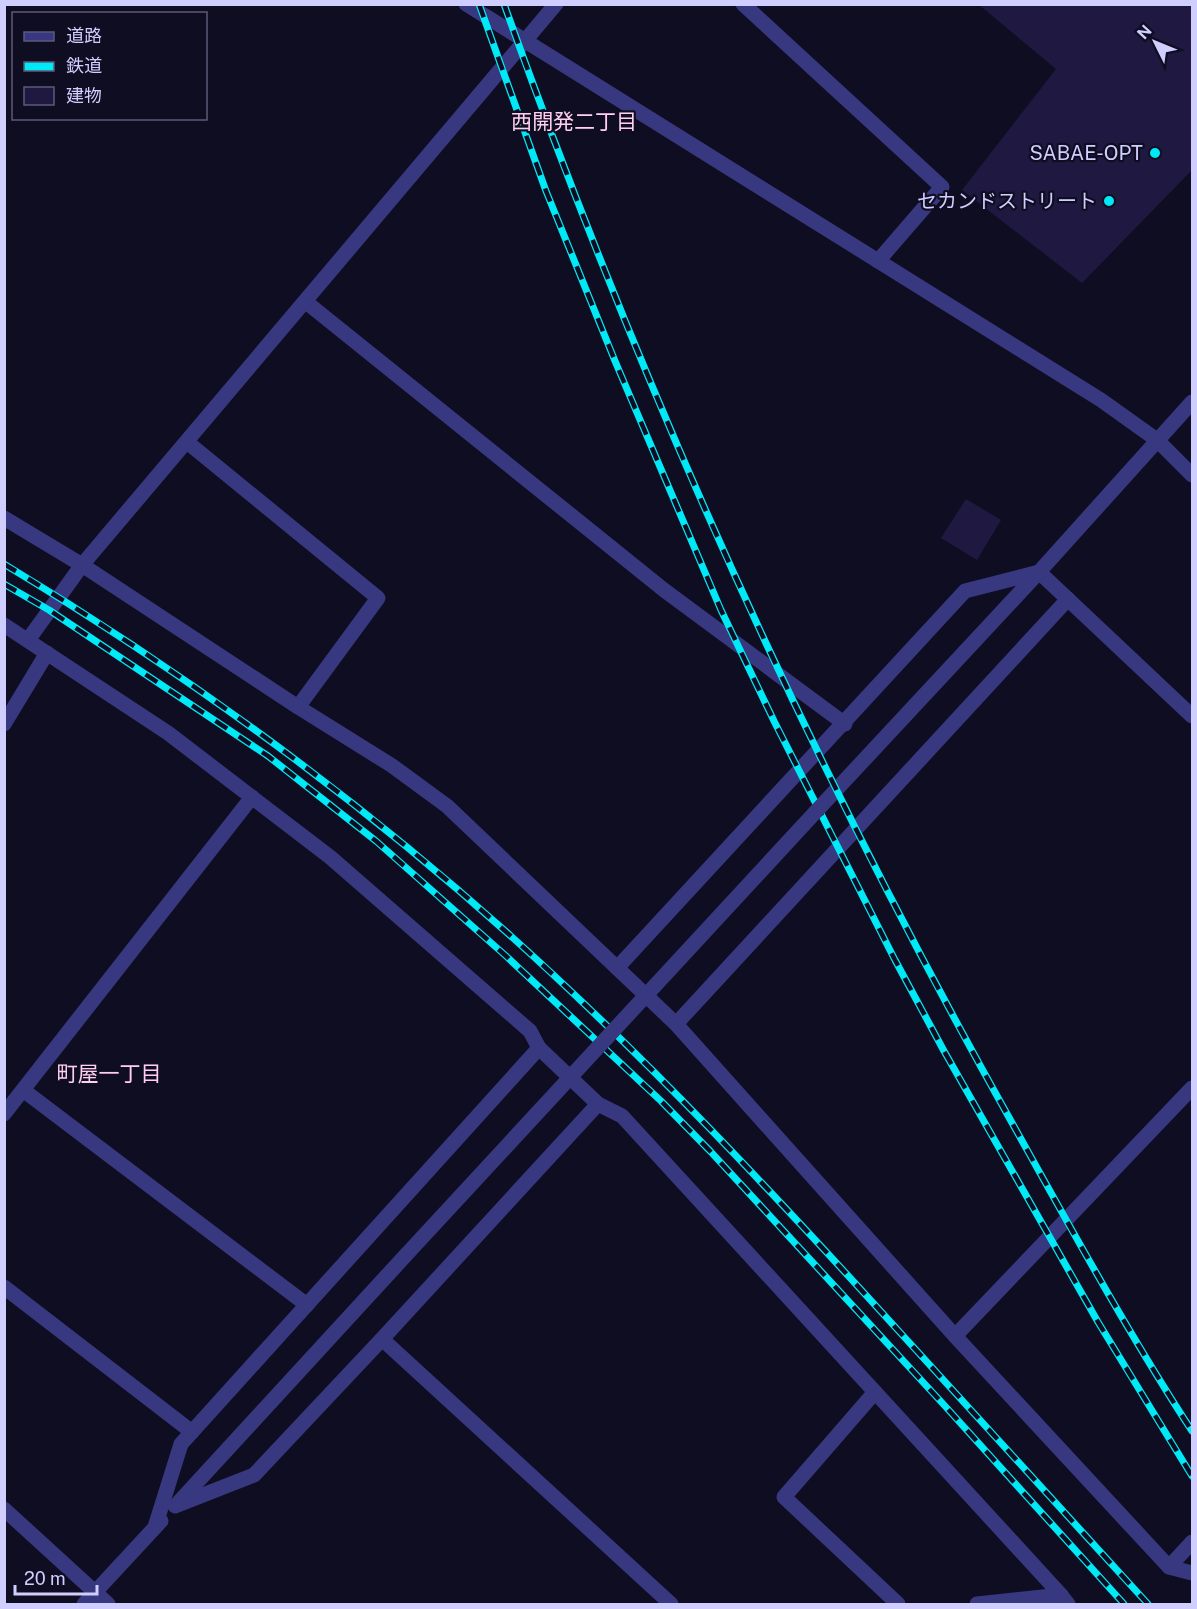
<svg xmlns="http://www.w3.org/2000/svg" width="1197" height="1609" viewBox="0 0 1197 1609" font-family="'Public Sans','Noto Sans JP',sans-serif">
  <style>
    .building { fill: #1f1942 }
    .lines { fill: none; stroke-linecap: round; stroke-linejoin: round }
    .minor { stroke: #383880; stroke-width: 15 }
    .rail-casing { stroke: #00e9f7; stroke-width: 7 }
    .rail { stroke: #0f0d21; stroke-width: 4.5; stroke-dasharray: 14; stroke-linecap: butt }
    .minor-bridge { stroke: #383880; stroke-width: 15 }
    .poi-dot { fill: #00e9f7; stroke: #0f0d21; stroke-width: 2 }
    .labels { text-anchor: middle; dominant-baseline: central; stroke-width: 4.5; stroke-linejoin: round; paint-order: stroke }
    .poi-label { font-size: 20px; fill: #d0cdff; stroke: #0f0d21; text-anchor: end }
    .neighbourhood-label { font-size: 21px; fill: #ffcfef; stroke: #0f0d21 }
  </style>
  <rect width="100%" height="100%" fill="#0f0d21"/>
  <g class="building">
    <path d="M978 4H1192V170L1082 283 962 190 1056 69Z"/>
    <path d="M966 499 1001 520 977 560 941 538Z"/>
  </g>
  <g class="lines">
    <g class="minor">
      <path d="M466 4 1101 400 1157 440 1192 475"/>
      <path d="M743 4 942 187 878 261"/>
      <path d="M306 302 664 590 845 724"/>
      <path d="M187 442 378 598 298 707"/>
      <path d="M4 518 82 565 298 707 391 765 447 806 676 1024 955 1336 1169 1567 1192 1542"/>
      <path d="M1039 572 1192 716"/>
      <path d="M4 625 168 733 330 857 530 1031 539 1048 181 1444 155 1527"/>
      <path d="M28 640 82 565 556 4"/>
      <path d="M4 724 47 653"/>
      <path d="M822 805 1039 572 1192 402"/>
      <path d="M617 968 965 591 1039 572"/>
      <path d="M676 1024 1068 599"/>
      <path d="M539 1048 598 1104 622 1116 1061 1595 1068 1604"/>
      <path d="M23 1090 307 1305"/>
      <path d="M4 1114 252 797"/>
      <path d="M4 1287 192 1432"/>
      <path d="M955 1336 1192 1088"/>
      <path d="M382 1339 671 1604"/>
      <path d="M875 1392 784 1497 898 1604"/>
      <path d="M178 1503 405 1256"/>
      <path d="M175 1506 254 1475 382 1339 598 1104"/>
      <path d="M4 1509 108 1604"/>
      <path d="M1169 1567 1192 1573"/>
      <path d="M84 1604 161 1521"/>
      <path d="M977 1604 1061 1595"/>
    </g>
    <defs>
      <g id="rail">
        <path d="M479 4 546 191 615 361 721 610 774 721 895 960 944 1051 1098 1322 1192 1476"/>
        <path d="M504 4C642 391 810 763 1011 1121 1069 1225 1127 1331 1192 1431"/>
        <path d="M4 564C185 673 356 797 513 938 649 1060 773 1193 896 1328 980 1420 1064 1512 1148 1604"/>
        <path d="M4 584 49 610 268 756 376 841 506 956 661 1101 711 1152 945 1406 1124 1604"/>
      </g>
    </defs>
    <use href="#rail" class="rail-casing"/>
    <use href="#rail" class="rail"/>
    <path class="minor-bridge" d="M405 1256 822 805"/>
  </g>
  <g class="poi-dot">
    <circle cx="1155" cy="153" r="6"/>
    <circle cx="1109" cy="201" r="6"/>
  </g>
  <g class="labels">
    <g class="poi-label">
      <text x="1143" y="153">SABAE-OPT</text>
      <text x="1097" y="201">セカンドストリート</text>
    </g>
    <g class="neighbourhood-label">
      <text x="574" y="121">西開発二丁目</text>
      <text x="109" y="1073">町屋一丁目</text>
    </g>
  </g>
  <rect width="1197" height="1609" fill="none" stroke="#d0cdff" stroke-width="12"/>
  <rect x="12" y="12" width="195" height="108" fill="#0f0d21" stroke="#5c5a7a" stroke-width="1.5"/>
  <rect x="24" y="32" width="30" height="9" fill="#383880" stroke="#5c5a7a" stroke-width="1.5"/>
  <text x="66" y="42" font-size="18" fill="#d0cdff">道路</text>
  <rect x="24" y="62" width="30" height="9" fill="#00e9f7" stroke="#5c5a7a" stroke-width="1.5"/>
  <text x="66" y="72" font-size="18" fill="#d0cdff">鉄道</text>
  <rect x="24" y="87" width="30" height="18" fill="#1f1942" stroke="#5c5a7a" stroke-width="1.5"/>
  <text x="66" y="102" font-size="18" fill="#d0cdff">建物</text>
  <g transform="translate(1155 42) rotate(313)" stroke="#0f0d21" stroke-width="4.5" paint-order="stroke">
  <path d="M0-4.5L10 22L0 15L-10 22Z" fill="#d0cdff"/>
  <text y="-9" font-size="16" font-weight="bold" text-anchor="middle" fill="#d0cdff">N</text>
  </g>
  <path d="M15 1585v9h82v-9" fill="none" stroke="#d0cdff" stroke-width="3"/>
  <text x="24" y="1585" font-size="18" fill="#d0cdff" stroke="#0f0d21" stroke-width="4.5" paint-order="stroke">20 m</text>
</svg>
